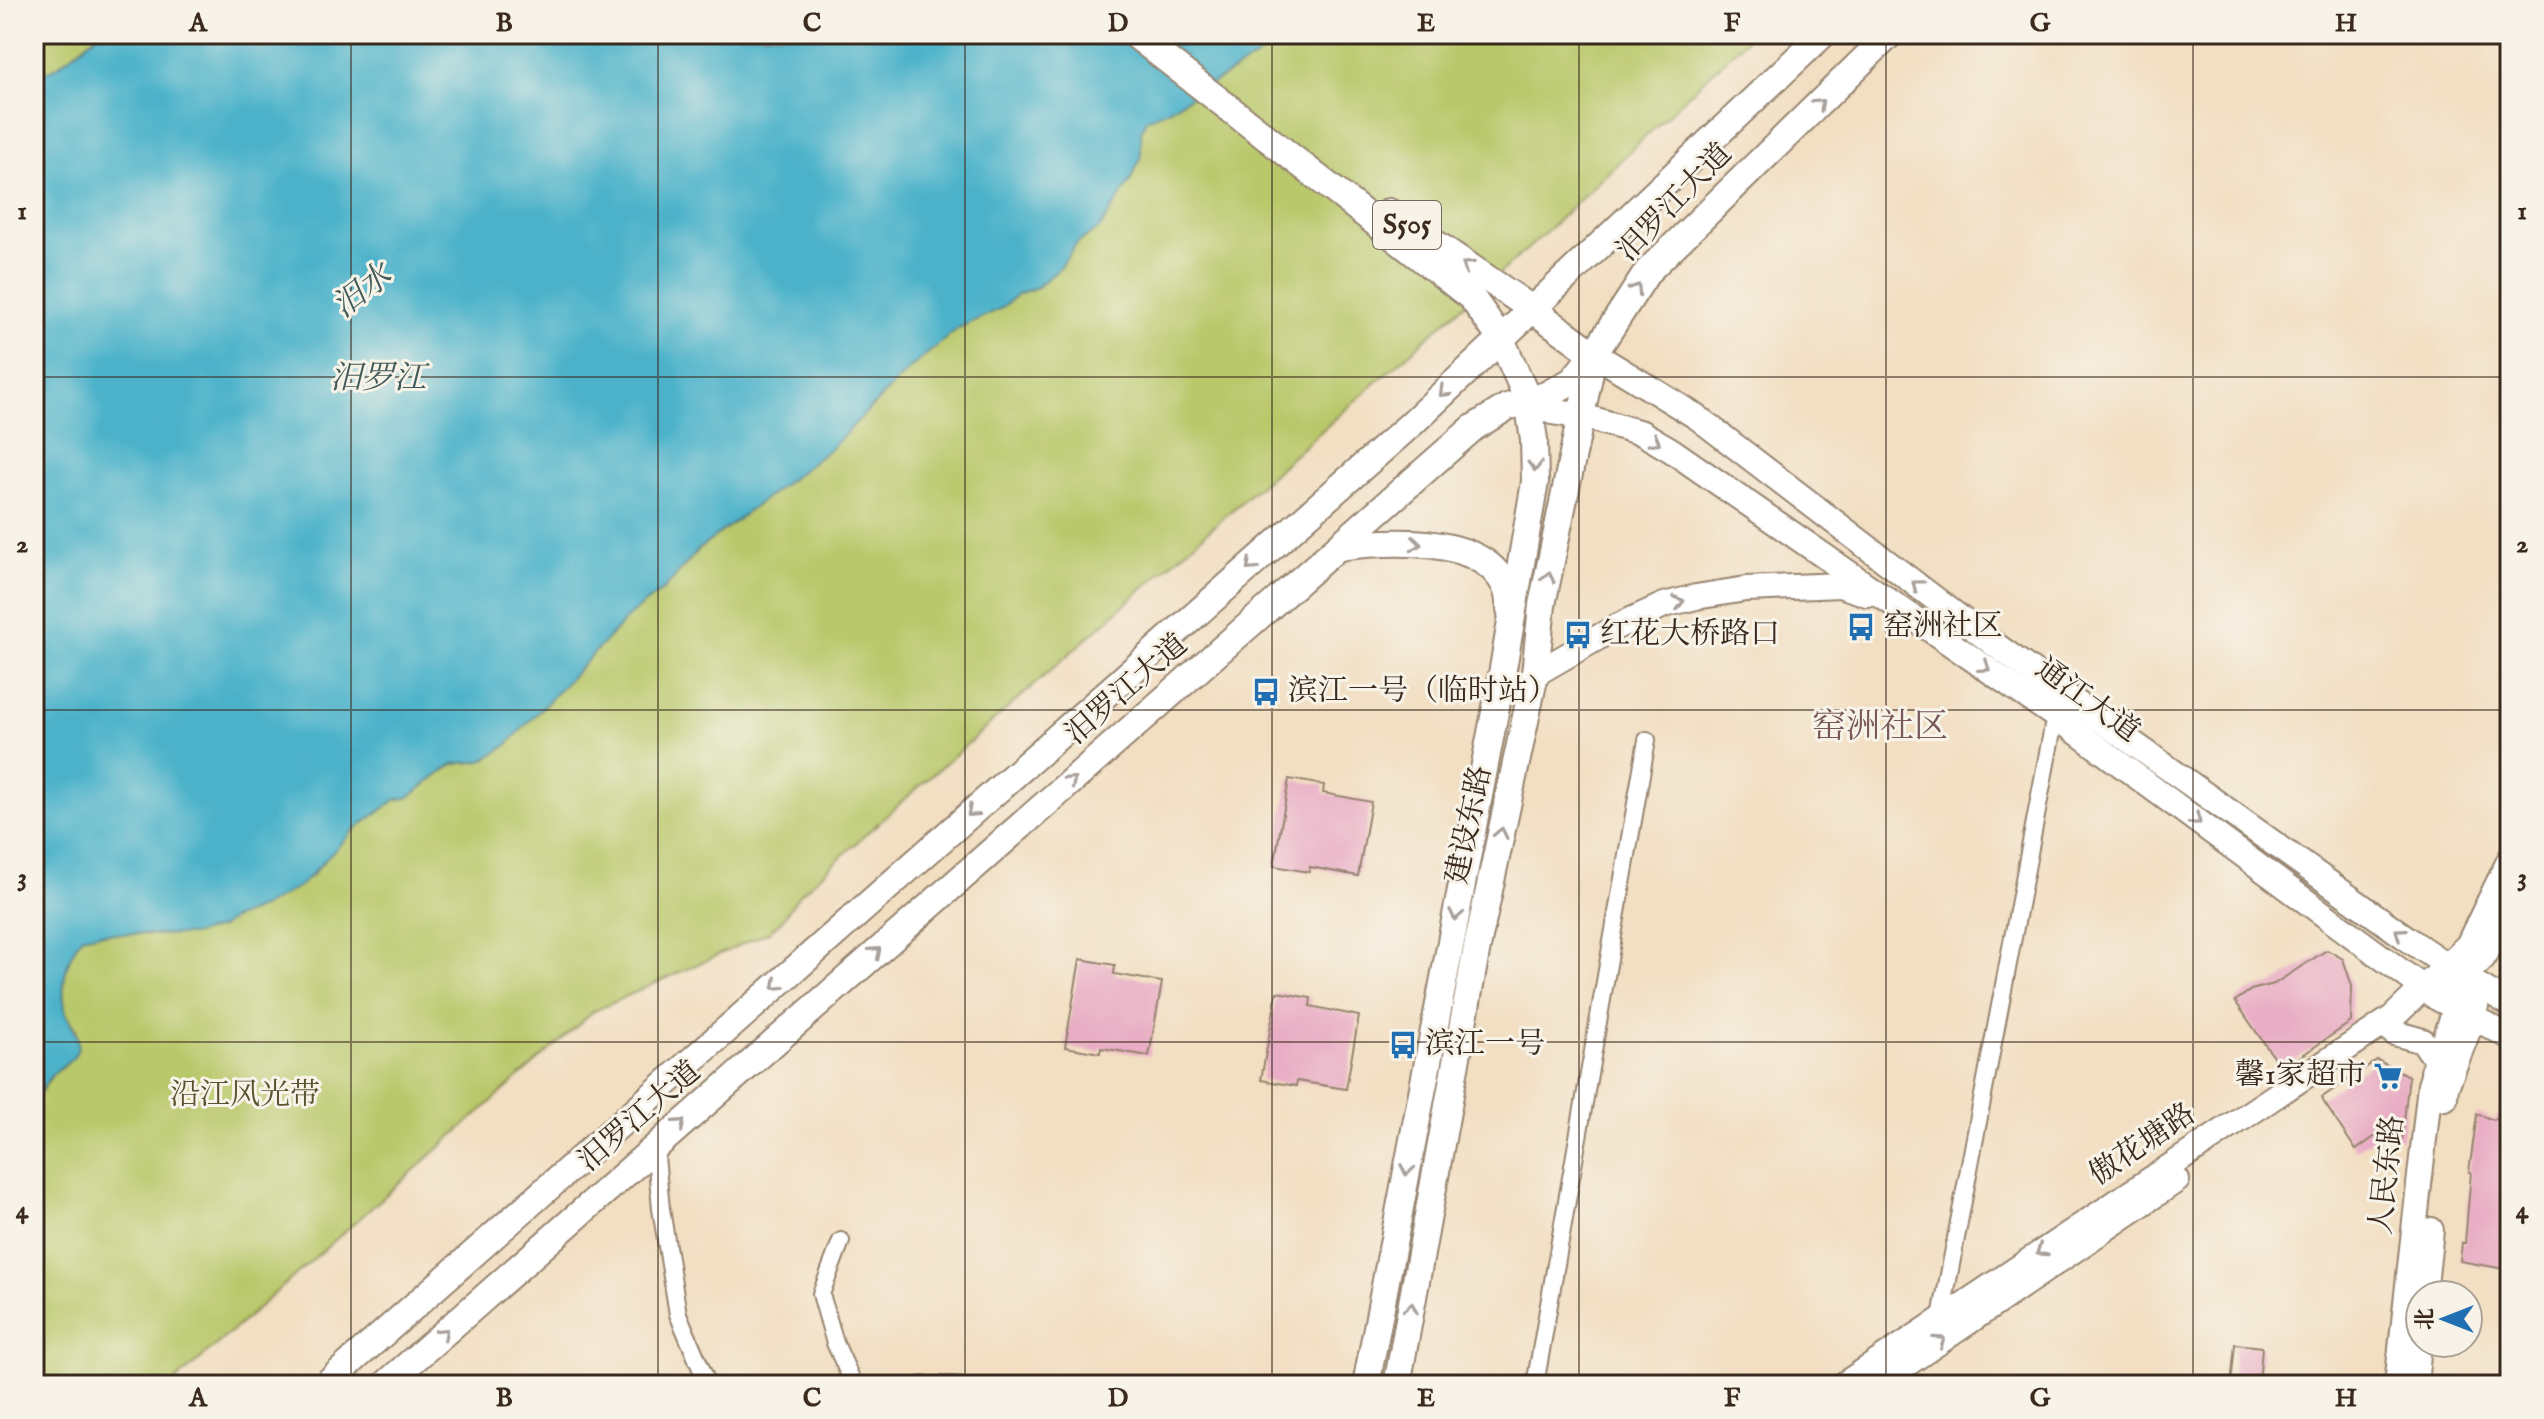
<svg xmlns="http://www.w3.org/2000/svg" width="2544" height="1419" viewBox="0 0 2544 1419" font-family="'IM FELL English','Noto Serif SC',serif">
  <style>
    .green { fill: #b9c86b; stroke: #7a7944; stroke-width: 2 }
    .water { fill: #4bb2ca; stroke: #436e74; stroke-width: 2 }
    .building { fill: #e9aec5 }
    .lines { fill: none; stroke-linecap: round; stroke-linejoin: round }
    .street-casing { stroke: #968470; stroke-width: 20 }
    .secondary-casing { stroke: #968470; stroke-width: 28 }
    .primary-casing { stroke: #968470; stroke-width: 30 }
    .street { stroke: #fff; stroke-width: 16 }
    .secondary { stroke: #fff; stroke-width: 24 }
    .primary { stroke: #fff; stroke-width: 26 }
    .oneway { stroke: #a79f9a }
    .grid { fill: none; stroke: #3b2a1e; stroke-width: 2; stroke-opacity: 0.55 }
    .labels { text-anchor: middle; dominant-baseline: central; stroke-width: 6; stroke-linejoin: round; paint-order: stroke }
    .shield { fill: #f7f3e8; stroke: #73665b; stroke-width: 2 }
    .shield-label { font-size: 28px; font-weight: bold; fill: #3b2a1e }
    .street-label { font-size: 30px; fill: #3b2a1e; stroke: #f7f3e8 }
    .poi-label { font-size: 30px; fill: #3b2a1e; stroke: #f7f3e8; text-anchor: start }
    .park-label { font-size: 30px; fill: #5a5231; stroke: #f7f3e8 }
    .water-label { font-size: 32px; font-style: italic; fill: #415a5a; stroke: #f7f3e8 }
    .quarter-label { font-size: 34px; fill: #785858; stroke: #f7f3e8 }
    .neatline { fill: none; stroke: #3b2a1e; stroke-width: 3 }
    .grid-label { font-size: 26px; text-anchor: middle; font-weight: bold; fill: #3b2a1e }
  </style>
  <rect width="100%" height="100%" fill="#f7f3e8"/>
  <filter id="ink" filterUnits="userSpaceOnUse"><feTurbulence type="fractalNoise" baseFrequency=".0125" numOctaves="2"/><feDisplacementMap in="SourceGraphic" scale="16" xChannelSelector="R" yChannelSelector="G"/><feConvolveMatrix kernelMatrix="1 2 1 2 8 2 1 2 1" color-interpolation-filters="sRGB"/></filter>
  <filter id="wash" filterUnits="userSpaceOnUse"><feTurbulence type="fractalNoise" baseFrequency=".006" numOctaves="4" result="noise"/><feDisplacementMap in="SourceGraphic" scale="32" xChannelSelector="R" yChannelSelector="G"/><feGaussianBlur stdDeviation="1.8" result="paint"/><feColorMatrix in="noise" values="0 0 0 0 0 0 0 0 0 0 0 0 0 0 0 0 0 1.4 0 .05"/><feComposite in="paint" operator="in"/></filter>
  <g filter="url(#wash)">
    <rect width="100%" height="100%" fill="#f2dec1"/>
    <g class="green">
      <path d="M34 34H98L57 67 34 77Z"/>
      <path d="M1295 34H1752L1543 235 887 815 799 895 782 920 769 932 594 1011 171 1385H34V1102L55 1071 66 1065 78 1042 76 1028 65 1012 63 992 67 960 81 937 101 933 166 935 220 928 232 919 261 908 313 875 326 856 354 830 395 800 409 797 453 764 482 761 632 613 665 588 699 549 831 448 909 369 958 328 1000 309 1018 294 1037 287 1060 268 1077 243 1100 228 1141 158V132L1146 119 1166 111Z"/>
    </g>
    <path class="water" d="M98 34H1295L1166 111 1146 119 1141 132V158L1128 185 1100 228 1077 243 1060 268 1037 287 1018 294 1000 309 958 328 909 369 831 448 699 549 665 588 632 613 505 747 482 761 453 764 409 797 395 800 354 830 301 885 261 908 232 919 220 928 191 935 101 933 81 937C67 960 60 980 65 1008 67 1025 86 1036 75 1055 70 1063 63 1065 56 1071 47 1078 41 1092 34 1102V77L57 67Z"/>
    <g id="blocks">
      <g class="building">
        <path d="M1289 779 1324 785 1323 793 1371 802 1358 876 1310 867 1309 872 1274 866Z"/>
        <path d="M2327 950 2343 959 2352 986 2351 1022 2282 1069 2235 1001 2251 990 2274 984Z"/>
        <path d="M1080 959 1115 965 1114 974 1162 982 1149 1056 1101 1048 1100 1053 1065 1047Z"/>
        <path d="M1277 992 1311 998 1310 1006 1359 1016 1346 1089 1297 1081 1296 1086 1261 1080Z"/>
        <path d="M2377 1060 2409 1076 2402 1139 2377 1135 2356 1150 2321 1098Z"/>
        <path d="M2510 1100V1148L2505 1181H2510V1270L2460 1261 2462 1243H2465L2471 1172H2469L2477 1114 2494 1120Z"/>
        <path d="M2235 1344 2262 1347 2259 1385H2231Z"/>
      </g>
    </g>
  </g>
  <g filter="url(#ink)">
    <use href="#blocks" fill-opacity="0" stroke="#968470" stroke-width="2"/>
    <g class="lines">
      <defs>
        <g id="street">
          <path d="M655 1146 661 1209 678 1314 708 1385"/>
          <path d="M841 1241 821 1294 835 1343 854 1385"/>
          <path d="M1941 1317 2055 716 2059 711"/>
          <path d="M922 1385H957"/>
          <path d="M1535 1385 1647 740"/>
        </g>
        <g id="secondary">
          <path d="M1594 354 1697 417 1994 644 2405 937 2464 977 2510 1004"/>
          <path d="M1582 416 1642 433 1671 450 2055 716 2437 998 2510 1037"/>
          <path d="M1535 674 1618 626 1664 605 1696 597 1746 589 1840 585 1867 594"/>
          <path d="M2453 986 2483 958 2510 900"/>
          <path d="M2394 1033 2423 1041 2436 1060 2433 1072"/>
          <path d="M2445 1098 2446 1087 2474 1016 2477 1000"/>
          <path d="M2424 1295 2431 1230"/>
          <path d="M1843 1385 2392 1018 2468 945 2510 859"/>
          <path d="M1876 1385 2177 1180"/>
          <path d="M2397 1385 2430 1085 2460 994"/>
          <path d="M2415 1385 2420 1334"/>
        </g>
        <g id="primary">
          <path d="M1134 34 1472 298 1501 339 1528 400 1534 440 1535 482 1500 686 1366 1385"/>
          <path d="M1389 212 1532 309 1594 354"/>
          <path d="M1528 400 1552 411 1582 416"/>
          <path d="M1338 547C1385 541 1483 533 1506 588 1509 595 1509 605 1511 613"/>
          <path d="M325 1385 1411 424 1823 34"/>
          <path d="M385 1385 1473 428 1507 407 1546 395 1572 381 1594 354 1648 271 1890 34"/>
          <path d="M1397 1385 1477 947 1535 674 1542 605 1592 362"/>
        </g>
      </defs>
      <use href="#street" class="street-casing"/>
      <use href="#secondary" class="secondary-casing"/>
      <use href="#primary" class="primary-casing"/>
      <use href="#street" class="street"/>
      <use href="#secondary" class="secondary"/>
      <use href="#primary" class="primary"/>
    </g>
    <defs><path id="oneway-chevron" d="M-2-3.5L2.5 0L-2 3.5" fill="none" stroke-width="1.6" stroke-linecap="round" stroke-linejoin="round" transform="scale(2)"/></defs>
    <g class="oneway">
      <use href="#oneway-chevron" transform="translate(1819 104) rotate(-44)"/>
      <use href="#oneway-chevron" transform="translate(1467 266) rotate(-146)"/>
      <use href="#oneway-chevron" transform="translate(1636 289) rotate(-56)"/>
      <use href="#oneway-chevron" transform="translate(1444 392) rotate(136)"/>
      <use href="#oneway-chevron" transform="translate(1655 441) rotate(29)"/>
      <use href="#oneway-chevron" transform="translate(1535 466) rotate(90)"/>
      <use href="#oneway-chevron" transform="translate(1416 544) rotate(6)"/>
      <use href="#oneway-chevron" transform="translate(1251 566) rotate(138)"/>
      <use href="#oneway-chevron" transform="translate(1548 577) rotate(-78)"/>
      <use href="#oneway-chevron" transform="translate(1917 585) rotate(-143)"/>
      <use href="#oneway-chevron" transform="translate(1679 602) rotate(-14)"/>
      <use href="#oneway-chevron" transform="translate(1985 667) rotate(35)"/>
      <use href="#oneway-chevron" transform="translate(1071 781) rotate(-41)"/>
      <use href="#oneway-chevron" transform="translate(972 812) rotate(138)"/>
      <use href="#oneway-chevron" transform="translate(2196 820) rotate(37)"/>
      <use href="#oneway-chevron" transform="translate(1501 833) rotate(-78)"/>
      <use href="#oneway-chevron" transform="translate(1456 915) rotate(101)"/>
      <use href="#oneway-chevron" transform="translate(2400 933) rotate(-145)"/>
      <use href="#oneway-chevron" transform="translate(876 952) rotate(-41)"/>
      <use href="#oneway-chevron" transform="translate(777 985) rotate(138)"/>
      <use href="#oneway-chevron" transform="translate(680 1124) rotate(-41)"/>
      <use href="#oneway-chevron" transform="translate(1407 1170) rotate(101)"/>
      <use href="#oneway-chevron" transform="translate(2041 1251) rotate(146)"/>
      <use href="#oneway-chevron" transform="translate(1411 1308) rotate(-80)"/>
      <use href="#oneway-chevron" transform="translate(443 1333) rotate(-42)"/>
      <use href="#oneway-chevron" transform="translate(1940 1341) rotate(-34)"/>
    </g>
  </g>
  <path class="grid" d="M351 34V1385M658 34V1385M965 34V1385M1272 34V1385M1579 34V1385M1886 34V1385M2193 34V1385M34 377H2510M34 710H2510M34 1042H2510"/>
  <defs>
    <symbol id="bus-bare" viewBox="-9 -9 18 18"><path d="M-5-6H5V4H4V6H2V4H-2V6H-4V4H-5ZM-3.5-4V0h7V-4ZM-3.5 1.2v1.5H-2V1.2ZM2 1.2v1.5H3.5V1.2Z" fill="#1f6fb2" stroke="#f7f3e8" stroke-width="2.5" paint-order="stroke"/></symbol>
    <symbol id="supermarket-bare" viewBox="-9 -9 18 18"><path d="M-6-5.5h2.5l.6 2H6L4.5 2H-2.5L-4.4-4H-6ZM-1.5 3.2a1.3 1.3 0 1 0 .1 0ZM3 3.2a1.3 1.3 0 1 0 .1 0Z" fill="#1f6fb2" stroke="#f7f3e8" stroke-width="2.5" paint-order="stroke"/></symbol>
  </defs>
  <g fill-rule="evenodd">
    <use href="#bus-bare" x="1841" y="607" width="40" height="40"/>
    <use href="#bus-bare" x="1558" y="615" width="40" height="40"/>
    <use href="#bus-bare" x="1246" y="672" width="40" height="40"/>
    <use href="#bus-bare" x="1383" y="1025" width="40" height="40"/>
    <use href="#supermarket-bare" x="2368" y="1056" width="40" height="40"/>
  </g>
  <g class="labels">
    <rect class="shield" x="1373" y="201" width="68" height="48" rx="6"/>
    <g class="shield-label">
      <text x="1407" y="225">S505</text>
    </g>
    <g class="street-label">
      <text transform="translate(1675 203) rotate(-46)">汨罗江大道</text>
      <text transform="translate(1127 690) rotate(-41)">汨罗江大道</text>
      <text transform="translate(2087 701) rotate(36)">通江大道</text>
      <text transform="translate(1470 825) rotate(-78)">建设东路</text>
      <text transform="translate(640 1117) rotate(-41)">汨罗江大道</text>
      <text transform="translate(2143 1145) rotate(-34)">傲花塘路</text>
      <text transform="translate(2388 1175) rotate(-84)">人民东路</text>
    </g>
    <g class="poi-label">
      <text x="1883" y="627">窑洲社区</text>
      <text x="1600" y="635">红花大桥路口</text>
      <text x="1288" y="692">滨江一号（临时站）</text>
      <text x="1425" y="1045">滨江一号</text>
      <text x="2366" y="1076" text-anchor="end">馨1家超市</text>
    </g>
    <g class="park-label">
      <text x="245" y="1096">沿江风光带</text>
    </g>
    <g class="water-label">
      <text transform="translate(363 292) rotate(-38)">汨水</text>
      <text x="378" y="379">汨罗江</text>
    </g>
    <g class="quarter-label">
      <text x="1880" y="727">窑洲社区</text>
    </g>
  </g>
  <rect width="2544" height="1419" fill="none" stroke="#f7f3e8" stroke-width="88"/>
  <g transform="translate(2444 1319) rotate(270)"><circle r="38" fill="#f7f3e8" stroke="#aca397" stroke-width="2"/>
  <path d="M0-6L14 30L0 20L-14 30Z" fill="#1f6fb2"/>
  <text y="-12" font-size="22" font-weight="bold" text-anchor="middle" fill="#3b2a1e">北</text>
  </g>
  <rect x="44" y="44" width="2456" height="1331" class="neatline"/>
  <g class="grid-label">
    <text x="198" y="31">A</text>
    <text x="504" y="31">B</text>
    <text x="812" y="31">C</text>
    <text x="1118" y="31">D</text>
    <text x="1426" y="31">E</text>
    <text x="1732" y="31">F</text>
    <text x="2040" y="31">G</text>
    <text x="2346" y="31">H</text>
    <text x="22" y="219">1</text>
    <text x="2522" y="219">1</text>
    <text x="22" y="552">2</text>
    <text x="2522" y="552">2</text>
    <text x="22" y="885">3</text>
    <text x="2522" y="885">3</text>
    <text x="22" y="1218">4</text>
    <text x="2522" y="1218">4</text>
    <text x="198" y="1406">A</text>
    <text x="504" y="1406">B</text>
    <text x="812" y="1406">C</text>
    <text x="1118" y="1406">D</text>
    <text x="1426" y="1406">E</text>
    <text x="1732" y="1406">F</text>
    <text x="2040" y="1406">G</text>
    <text x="2346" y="1406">H</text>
  </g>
</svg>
